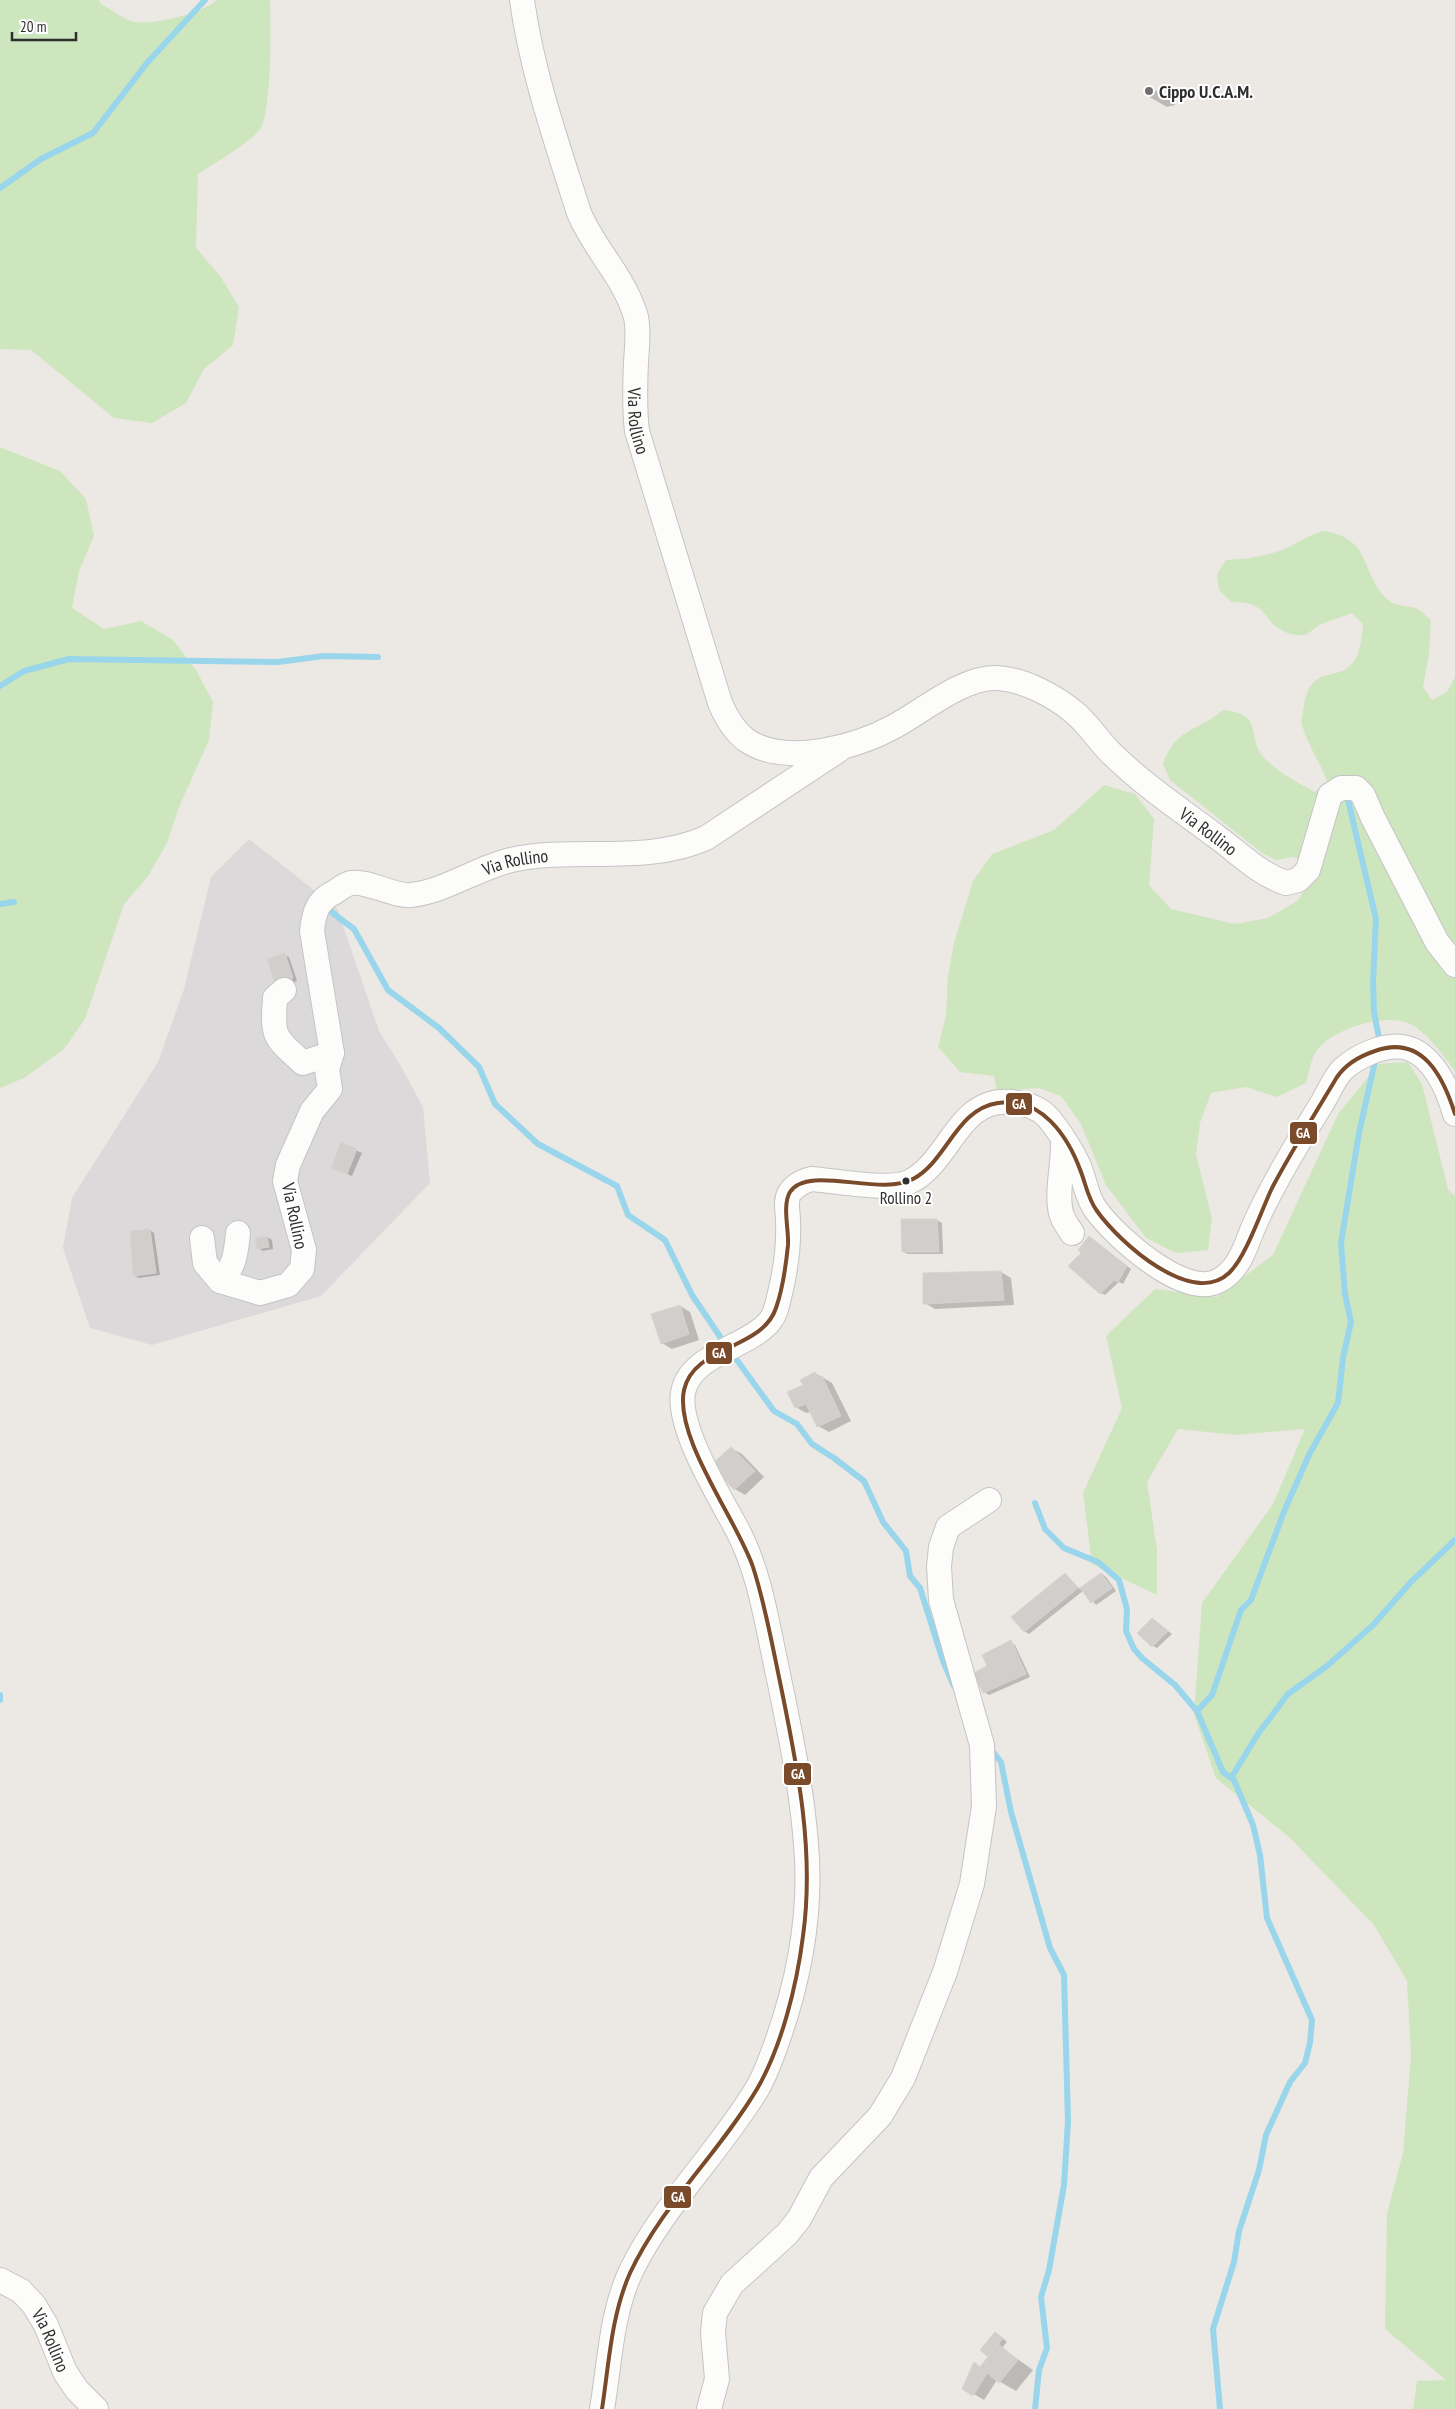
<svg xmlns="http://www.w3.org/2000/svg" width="1455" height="2409" viewBox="0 0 1455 2409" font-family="'PT Sans Narrow',sans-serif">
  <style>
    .industrial { fill: #dcd9db }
    .green { fill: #cee6be }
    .shadow { fill: #0003 }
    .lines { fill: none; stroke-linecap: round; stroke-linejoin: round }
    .stream { stroke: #99d6ec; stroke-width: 6 }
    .building { fill: #d1cecb; stroke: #d7d4d0 }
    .minor-casing { stroke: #c5c4c5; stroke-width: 26 }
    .minor { stroke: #fcfcfb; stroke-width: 24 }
    .bus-1-casing { stroke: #fff; stroke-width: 8 }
    .bus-1 { stroke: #7a4b2a; stroke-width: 4 }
    .poi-dot { fill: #706f6e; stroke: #fff; stroke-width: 2 }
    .bus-dot { fill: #2e2e2e; stroke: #fff; stroke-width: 2 }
    .labels { text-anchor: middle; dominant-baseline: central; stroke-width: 4; stroke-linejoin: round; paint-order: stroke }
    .bus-label { font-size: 17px; fill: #2e2e2e; stroke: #fff }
    .poi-label { font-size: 18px; font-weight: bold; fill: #2e2e2e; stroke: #fff; text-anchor: start }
    .street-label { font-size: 18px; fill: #2e2e2e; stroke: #fff }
    .line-badge { stroke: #fff; stroke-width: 2 }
    .badge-label { font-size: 14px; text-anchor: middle; font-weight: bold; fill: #fff }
  </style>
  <rect width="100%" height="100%" fill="#ece8e4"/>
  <path class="industrial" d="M249 839 337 908 379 1031 402 1068 423 1107 430 1183 321 1296 152 1345 90 1328 63 1248 72 1198 158 1062 184 989 211 877Z"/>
  <g class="green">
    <path d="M0 0H99L101 4C111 9 124 20 135 22 155 25 202 13 217 0H270C271 23 272 112 260 129 249 144 214 163 198 174L196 248 220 276 239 307 233 345 204 369 186 403 152 423 114 418 31 350 0 349Z"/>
    <path d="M0 447 60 471 86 499 94 536 79 571 72 608 104 629 141 621 173 640 196 670 213 702 209 740 179 807 167 843 148 876 124 904 85 1019 64 1049 24 1078 0 1088Z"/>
    <path d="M1325 531C1373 540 1360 573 1387 599 1396 608 1409 604 1419 610 1423 612 1427 617 1431 620L1429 654 1423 687 1432 700 1447 692 1455 677V1071C1443 1055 1431 1038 1414 1026 1391 1010 1333 1028 1317 1050 1311 1058 1309 1073 1306 1083L1277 1097 1246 1087 1211 1093 1200 1123 1196 1154 1212 1218 1208 1250 1176 1253 1146 1238 1106 1185 1081 1124 1061 1096 1039 1088 997 1091 994 1076 960 1072 938 1047 946 1015 948 976 954 943 973 881 992 854 1054 830 1104 785 1135 794 1154 819 1149 885 1171 909 1235 924 1268 918 1297 901 1312 880 1309 863 1293 857 1276 860 1262 853 1170 780 1163 764C1175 727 1198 732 1223 710 1264 714 1246 733 1262 755 1274 771 1298 782 1314 792L1328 784C1321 763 1308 746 1302 725 1301 719 1303 712 1304 706 1311 662 1338 684 1354 661 1361 651 1362 636 1363 624L1352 613 1319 625 1306 635C1301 635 1292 635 1287 633 1260 622 1273 602 1231 602L1219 590 1217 574 1226 560C1244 559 1262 557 1279 551 1297 545 1306 535 1325 531Z"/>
    <path d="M1408 1062 1422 1084 1448 1189 1455 1196V2409H1413L1417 2381 1446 2380 1385 2329 1387 2213 1403 2153 1411 2056 1407 1981 1374 1925 1289 1837 1216 1778 1194 1714 1202 1603 1273 1504 1305 1429 1236 1435 1178 1429 1147 1482 1157 1550V1595L1092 1564 1083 1493 1122 1408 1106 1336 1155 1289 1217 1297 1273 1255 1338 1114 1379 1064Z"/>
  </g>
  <g class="shadow">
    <path d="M1153 89 1174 101 1175 105 1167 107 1146 95 1145 91Z"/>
    <path d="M284 955 289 957 297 981 281 986Z"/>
    <path d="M342 1144 362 1153 352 1176 337 1170Z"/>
    <path d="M902 1220H937L942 1223 943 1254H908L903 1252Z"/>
    <path d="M150 1230 154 1233 160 1275 139 1278 134 1275Z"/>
    <path d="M267 1237 272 1240 273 1249 263 1251 258 1248Z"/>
    <path d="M1094 1241 1131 1269 1123 1284 1119 1282 1105 1295 1101 1293Z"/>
    <path d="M1001 1272 1011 1278 1014 1305 935 1309 925 1303Z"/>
    <path d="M680 1306 690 1312 699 1340 672 1349 662 1343Z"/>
    <path d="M815 1373 832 1383 851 1421 829 1432 818 1426 811 1412 806 1413 796 1407 805 1386Z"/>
    <path d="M731 1448 742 1454 764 1477 745 1495 735 1489 713 1465Z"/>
    <path d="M1065 1574 1080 1589 1102 1574 1106 1577 1116 1591 1096 1605 1084 1590 1029 1634 1024 1631Z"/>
    <path d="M1152 1619 1172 1634 1157 1648 1153 1646Z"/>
    <path d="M1011 1642 1015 1645 1030 1677 989 1695 984 1692Z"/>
    <path d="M1000 2336 1007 2342 1002 2348 1033 2370 1016 2391 997 2380 984 2400 964 2388 975 2364 981 2367 990 2356Z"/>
  </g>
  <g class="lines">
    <g class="stream">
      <path d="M0 188 41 159 93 133 147 63 205 0"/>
      <path d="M0 686 24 671 69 659 278 662 324 656 378 657"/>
      <path d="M1348 800 1376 919 1373 982 1374 1012 1379 1038 1378 1045"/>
      <path d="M0 904 14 902"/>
      <path d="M330 911 354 929 388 990 439 1028 479 1067 495 1104 538 1144 617 1186 628 1215 665 1240 692 1295 725 1344"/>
      <path d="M731 1352 774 1411 797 1424 812 1444 834 1458 864 1481 883 1522 906 1551 910 1576 920 1588 943 1661 954 1686"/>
      <path d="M1035 1503 1045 1529 1064 1548 1098 1562 1119 1580 1127 1609 1126 1631 1134 1649 1142 1658 1175 1685 1197 1711 1223 1772 1234 1780 1253 1825 1260 1855 1267 1918 1312 2020 1310 2043 1305 2063 1290 2082 1266 2135 1259 2170 1239 2231 1234 2262 1213 2329 1220 2409"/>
      <path d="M0 1695V1700"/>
      <path d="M1197 1711 1212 1695 1241 1610 1251 1600 1285 1509 1310 1453 1338 1403 1343 1358 1351 1322 1345 1294 1341 1243 1359 1133 1376 1057"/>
      <path d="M990 1748 1001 1762 1011 1812 1050 1948 1064 1975 1068 2121 1064 2185 1049 2270 1041 2297 1047 2348 1039 2370 1035 2409"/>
      <path d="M1231 1778 1258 1734 1288 1694 1327 1666 1373 1625 1411 1582 1455 1540"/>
    </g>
  </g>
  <g class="building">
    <path d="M285 953 293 978 275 984 267 959Z"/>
    <path d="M341 1142 357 1149 347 1174 331 1168Z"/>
    <path d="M901 1219H937L939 1252H902Z"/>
    <path d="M150 1229 156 1273 133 1276 130 1231Z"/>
    <path d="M267 1236 269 1247 257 1249 255 1238Z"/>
    <path d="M1089 1236 1127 1266 1118 1282 1114 1280 1100 1294 1068 1266 1081 1253 1078 1250Z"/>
    <path d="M1001 1271 1004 1300 923 1304V1273Z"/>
    <path d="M680 1305 689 1334 661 1344 651 1314Z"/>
    <path d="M815 1372 818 1377 822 1376 841 1416 817 1427 806 1404 795 1408 787 1392 803 1385 800 1380Z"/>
    <path d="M731 1447 755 1471 734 1490 711 1465Z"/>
    <path d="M1065 1573 1078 1588 1024 1632 1011 1617Z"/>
    <path d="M1101 1573 1112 1588 1091 1603 1080 1588Z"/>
    <path d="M1152 1618 1168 1631 1152 1647 1137 1633Z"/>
    <path d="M1011 1640 1026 1674 983 1693 973 1673 987 1666 982 1655Z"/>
    <path d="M995 2332 1003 2338 988 2357 980 2350Z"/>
    <path d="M998 2344 1018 2360 999 2383 980 2367Z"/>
    <path d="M974 2362 987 2373 973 2396 962 2389Z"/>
  </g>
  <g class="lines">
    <defs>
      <g id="minor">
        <path id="s1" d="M522 0C532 73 557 143 579 213 594 249 625 278 636 317 639 331 637 347 636 362 635 385 634 408 637 431L720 703C726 717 733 730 746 740 785 767 857 747 895 726 923 711 963 677 996 678 1023 679 1055 696 1075 713 1088 724 1098 740 1110 752 1142 784 1181 810 1217 837 1239 853 1259 874 1286 883L1298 880 1308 870 1330 795 1341 788H1356L1363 795 1373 818 1437 942 1455 965"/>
        <path d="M284 990 275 998C272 1037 274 1037 303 1063L332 1053"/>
        <path d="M1063 1140C1064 1164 1055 1196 1062 1216 1064 1222 1069 1228 1072 1233"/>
        <path id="s2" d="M202 1238 205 1263 220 1281 260 1293 288 1285 302 1269 304 1250 285 1181 288 1165 312 1111 330 1089 327 1069 332 1053 312 931C314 913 317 900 335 892 339 889 346 884 351 883 367 880 395 897 411 895 446 891 477 868 511 860 575 846 645 865 706 838L839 750"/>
        <path d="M220 1281C235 1267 236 1253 238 1233"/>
        <path id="s3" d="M0 2280 21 2291 34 2305 46 2325 65 2372 77 2390 96 2409"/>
        <path d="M602 2409C610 2362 611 2312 632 2269 665 2203 719 2152 757 2089 766 2074 772 2056 778 2039 800 1976 812 1911 806 1844 801 1780 787 1718 774 1655 765 1612 758 1570 738 1531 721 1499 677 1428 683 1393 689 1354 748 1348 770 1321 777 1312 778 1300 781 1289 786 1267 789 1243 788 1221 788 1212 785 1202 789 1194 794 1186 803 1181 812 1179 835 1181 889 1191 909 1182 950 1163 958 1096 1011 1102 1022 1103 1033 1106 1042 1112 1053 1120 1071 1150 1077 1162 1085 1177 1085 1195 1096 1210 1115 1236 1184 1299 1218 1281 1242 1269 1246 1242 1257 1219 1275 1180 1298 1142 1321 1105 1328 1094 1334 1078 1343 1069 1358 1056 1383 1044 1403 1047 1432 1052 1448 1089 1455 1114"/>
        <path d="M709 2409 717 2379 713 2332 715 2313 732 2284 787 2234 799 2219 821 2178 880 2116 903 2078 945 1972 972 1884 984 1806 982 1745 941 1600 939 1566 941 1547 948 1527 989 1500"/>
      </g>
    </defs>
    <use href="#minor" class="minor-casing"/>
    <use href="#minor" class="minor"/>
    <defs>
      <path id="bus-1" d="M602 2409C609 2364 611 2316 630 2273 662 2205 719 2153 757 2089 782 2046 797 1984 803 1936 815 1850 797 1765 780 1682 772 1644 765 1604 753 1567 737 1520 674 1438 684 1390 694 1345 762 1350 776 1308 783 1288 786 1265 788 1245 789 1230 782 1205 790 1192 808 1164 880 1197 913 1179 947 1161 956 1109 998 1103 1041 1096 1068 1136 1081 1172 1086 1185 1088 1199 1097 1211 1119 1242 1192 1308 1229 1273 1246 1257 1261 1211 1272 1188 1292 1150 1315 1114 1337 1077 1346 1064 1360 1056 1375 1051 1422 1034 1443 1076 1455 1114"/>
    </defs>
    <use href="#bus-1" class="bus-1-casing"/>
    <use href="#bus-1" class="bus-1"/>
  </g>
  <circle class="poi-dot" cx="1149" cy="91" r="5"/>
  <circle class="bus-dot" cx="906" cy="1181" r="4.5"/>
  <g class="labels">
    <g class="bus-label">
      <text x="906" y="1198">Rollino 2</text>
    </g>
    <g class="poi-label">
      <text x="1159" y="91">Cippo U.C.A.M.</text>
    </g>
    <g class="street-label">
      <text stroke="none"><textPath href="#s1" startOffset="444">Via Rollino</textPath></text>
      <text stroke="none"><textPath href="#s1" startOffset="1320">Via Rollino</textPath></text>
      <text stroke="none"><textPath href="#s2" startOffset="734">Via Rollino</textPath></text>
      <text transform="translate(295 1216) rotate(78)">Via Rollino</text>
      <text stroke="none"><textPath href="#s3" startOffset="82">Via Rollino</textPath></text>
    </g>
  </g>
  <g class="line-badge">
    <rect x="1005" y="1092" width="28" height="24" rx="5" fill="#7a4b2a"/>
    <rect x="1289" y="1121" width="29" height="24" rx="5" fill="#7a4b2a"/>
    <rect x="705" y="1341" width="28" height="24" rx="5" fill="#7a4b2a"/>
    <rect x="783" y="1762" width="29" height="24" rx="5" fill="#7a4b2a"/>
    <rect x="663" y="2185" width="29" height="24" rx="5" fill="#7a4b2a"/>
  </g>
  <g class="badge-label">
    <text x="1019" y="1109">GA</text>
    <text x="1303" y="1138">GA</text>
    <text x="719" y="1358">GA</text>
    <text x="798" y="1779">GA</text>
    <text x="678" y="2202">GA</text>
  </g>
  <path d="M12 32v8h64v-8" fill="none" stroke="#2e2e2e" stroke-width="2.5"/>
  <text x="20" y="32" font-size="15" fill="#2e2e2e" stroke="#ffffff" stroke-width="4" paint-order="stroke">20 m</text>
</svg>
